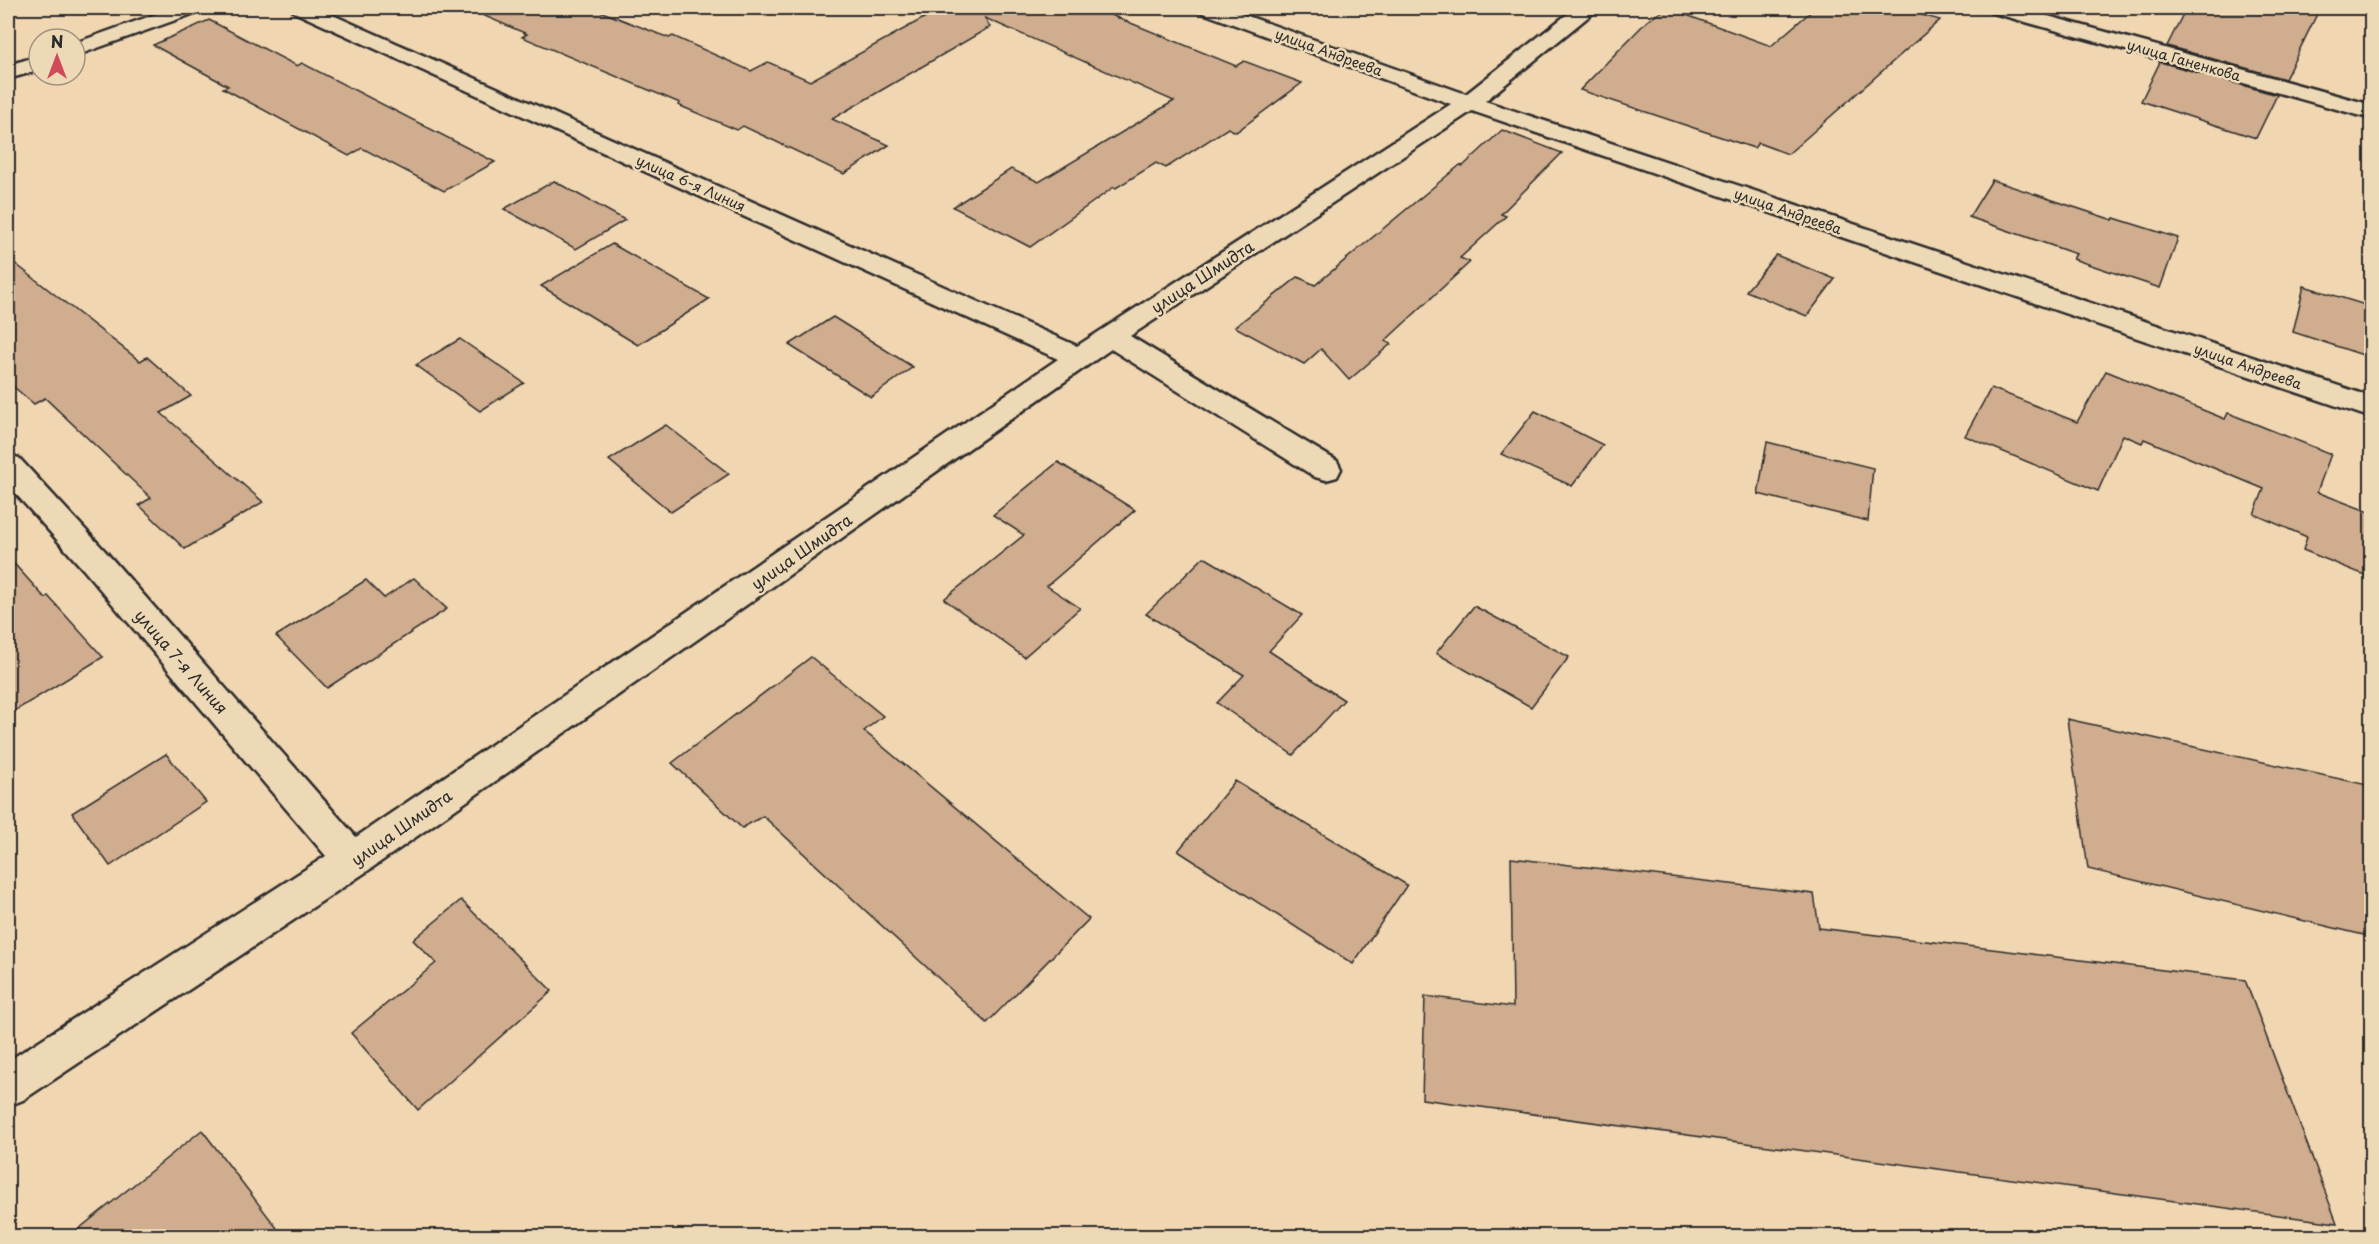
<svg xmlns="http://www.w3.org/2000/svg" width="2379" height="1244" viewBox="0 0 2379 1244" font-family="'Playpen Sans',sans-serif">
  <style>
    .building { fill: #cfad8e; stroke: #2b2b2b; stroke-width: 1.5 }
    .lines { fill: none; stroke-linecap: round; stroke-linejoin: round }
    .minor-casing { stroke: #2b2b2b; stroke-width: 5 }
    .tertiary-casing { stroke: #2b2b2b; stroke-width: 5 }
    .minor { fill: #eed9b7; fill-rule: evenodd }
    .tertiary { fill: #eed9b7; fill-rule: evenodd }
    .labels { text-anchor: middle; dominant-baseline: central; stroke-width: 5; stroke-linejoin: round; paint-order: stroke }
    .far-street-label { font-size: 14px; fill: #2b2b2b; stroke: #eed9b7 }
    .street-label { font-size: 16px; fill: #2b2b2b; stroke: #eed9b7 }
  </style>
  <rect width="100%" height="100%" fill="#f1d6b2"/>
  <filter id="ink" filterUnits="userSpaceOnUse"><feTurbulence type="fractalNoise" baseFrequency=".0167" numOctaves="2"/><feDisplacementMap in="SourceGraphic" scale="12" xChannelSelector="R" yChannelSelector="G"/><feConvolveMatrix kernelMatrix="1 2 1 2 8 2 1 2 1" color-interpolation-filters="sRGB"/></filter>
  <g filter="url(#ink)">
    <g class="building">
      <path d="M466 8H592L669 38 673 36 751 71 768 62 810 81 942 8H1094L1236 66 1244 61 1302 83 1236 132 1228 128 1166 168 1156 163 1116 188 1114 187 1030 247 953 207 1011 169 1039 182 1174 101 985 18 990 27 832 119 889 145 844 174 743 126 737 130 678 105 680 103 522 37 527 34Z"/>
      <path d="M1667 8 1771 46 1815 8H1897L1940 20 1788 154 1758 143 1754 148 1580 90 1647 21Z"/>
      <path d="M2186 8H2320L2285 79 2167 46Z"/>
      <path d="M209 20 297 66 302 63 495 162 444 191 362 148 349 156 223 88 228 86 153 45Z"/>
      <path d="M2160 62 2277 95 2256 138 2141 101Z"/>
      <path d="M1502 130 1562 153 1501 214 1506 216 1460 258 1470 262 1385 341 1391 344 1349 380 1321 349 1304 364 1235 327 1298 277 1315 285 1460 165 1463 166Z"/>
      <path d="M1992 180 2113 220 2114 218 2178 238 2160 288 2073 259 2076 254 1969 217Z"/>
      <path d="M554 181 625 220 576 249 504 209Z"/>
      <path d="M612 244 709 299 638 345 541 286Z"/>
      <path d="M1776 255 1835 279 1807 316 1746 291Z"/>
      <path d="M8 258 140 361 147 357 191 396 161 413 263 502 185 549 139 505 151 498 45 398 34 404 8 382Z"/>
      <path d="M2304 286 2372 307V358L2293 332Z"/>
      <path d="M833 317 913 367 871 397 789 345Z"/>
      <path d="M460 339 524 383 480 411 416 365Z"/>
      <path d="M2106 371 2225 419 2228 413 2331 454 2317 492 2372 513V578L2303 550 2307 537 2254 514 2264 489 2144 439 2142 443 2123 435 2098 491 1965 436 1991 388 2077 422Z"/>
      <path d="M1535 411 1603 445 1572 486 1501 454Z"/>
      <path d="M666 425 729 474 671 512 609 460Z"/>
      <path d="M1767 442 1873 468 1868 521 1758 494Z"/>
      <path d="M1058 462 1135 510 1047 586 1080 608 1024 657 944 599 1024 535 993 515Z"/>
      <path d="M8 557 45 598 48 596 103 657 8 715Z"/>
      <path d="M1204 557 1302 615 1269 651 1344 700 1293 755 1217 703 1244 675 1146 614Z"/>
      <path d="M414 578 447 609 327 688 276 636 366 580 384 598Z"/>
      <path d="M1474 606 1569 657 1531 707 1436 653Z"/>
      <path d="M811 657 883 716 864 731 1089 919 987 1023 763 816 742 828 672 763Z"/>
      <path d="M2067 719 2372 786V937L2088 869Z"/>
      <path d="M166 754 206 802 110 866 72 813Z"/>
      <path d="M1235 781 1407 885 1353 964 1178 851Z"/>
      <path d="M1511 858 1814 894 1819 928 2245 980 2337 1223 1422 1099 1425 996 1513 1007Z"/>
      <path d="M461 900 552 991 418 1110 351 1033 436 963 413 940Z"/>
      <path d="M202 1130 283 1236H70Z"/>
    </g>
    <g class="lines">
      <defs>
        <g id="minor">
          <path d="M173 8H201L198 12 75 56V43Z"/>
          <path d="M291 8H317L1077 346 1451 104 1200 12 1197 8H1225L1466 94 1575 8H1597L1594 12 1485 101 2372 397V418L1472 111 1130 336 1337 461 1341 469 1337 477 1326 480 1315 477 1111 349 366 872 23 1100 8 1106V1061L326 856 83 569 8 485V455L19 458 105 551 356 837 1058 359 294 12Z"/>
          <path d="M39 56V70L8 79V65Z"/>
        </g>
        <path id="tertiary" d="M1987 8H2019L2372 105V119L1990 12Z"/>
      </defs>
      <use href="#minor" class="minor-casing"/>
      <use href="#tertiary" class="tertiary-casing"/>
      <use href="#minor" class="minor"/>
      <use href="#tertiary" class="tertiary"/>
    </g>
  </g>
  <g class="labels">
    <g class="far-street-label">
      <text transform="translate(1329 52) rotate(20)">улица Андреева</text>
      <text transform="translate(2184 60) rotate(16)">улица Ганенкова</text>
      <text transform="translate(691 183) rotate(24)">улица 6-я Линия</text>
      <text transform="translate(1788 211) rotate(19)">улица Андреева</text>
      <text transform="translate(2248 366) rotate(19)">улица Андреева</text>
    </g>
    <g class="street-label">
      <text transform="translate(1202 276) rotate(-33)">улица Шмидта</text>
      <text transform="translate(801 551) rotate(-35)">улица Шмидта</text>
      <text transform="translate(182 661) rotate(49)">улица 7-я Линия</text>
      <text transform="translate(401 827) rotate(-35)">улица Шмидта</text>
    </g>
  </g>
  <rect width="2379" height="1244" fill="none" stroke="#eed9b7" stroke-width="30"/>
  <rect x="15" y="15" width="2349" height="1214" fill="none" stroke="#2b2b2b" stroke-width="2" filter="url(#ink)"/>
  <g transform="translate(57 57)"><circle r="28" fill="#eed9b7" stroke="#a0937f" stroke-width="1.5"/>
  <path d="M0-4.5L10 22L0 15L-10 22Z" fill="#d1495b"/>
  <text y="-9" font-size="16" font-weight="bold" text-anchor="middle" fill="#2b2b2b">N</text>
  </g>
</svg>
